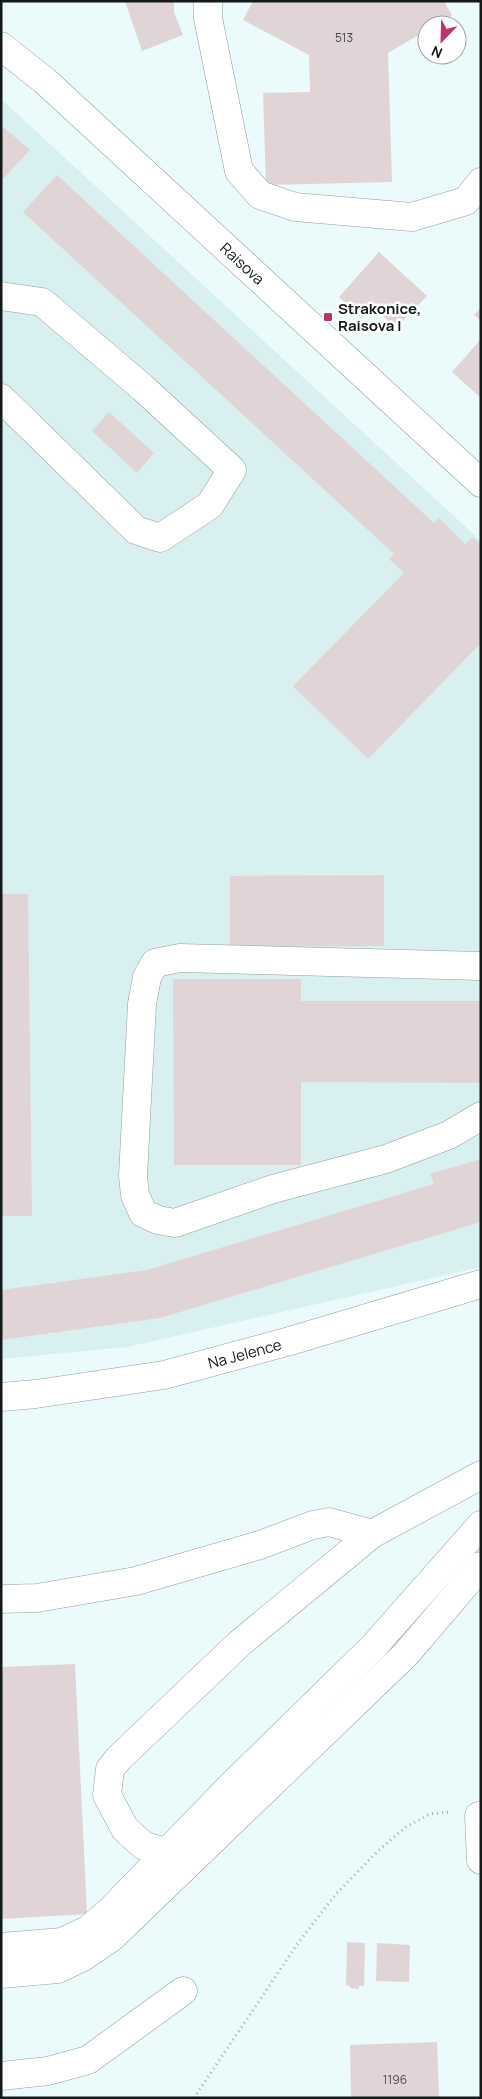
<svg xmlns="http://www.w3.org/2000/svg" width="482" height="2099" viewBox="0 0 482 2099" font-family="Manrope,sans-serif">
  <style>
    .built { fill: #d8f0f0 }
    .building { fill: #e1d4d7 }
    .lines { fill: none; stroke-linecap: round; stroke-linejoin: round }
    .minor-casing { stroke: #909e9e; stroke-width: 29 }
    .path { stroke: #a1adad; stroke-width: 3; stroke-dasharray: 1 4; stroke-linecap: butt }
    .minor { stroke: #fff; stroke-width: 28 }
    .poi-dot { fill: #bc336f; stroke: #fff; stroke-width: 2 }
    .labels { text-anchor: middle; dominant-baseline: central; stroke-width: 5; stroke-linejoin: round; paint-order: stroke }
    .number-label { font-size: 12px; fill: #474848 }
    .street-label { font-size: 15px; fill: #141919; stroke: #fff }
    .poi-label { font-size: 15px; font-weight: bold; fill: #141919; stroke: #fff; text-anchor: start }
  </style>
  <rect width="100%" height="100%" fill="#ebfafa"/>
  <path class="built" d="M1 99 481 541V1267L127 1347 1 1359Z"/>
  <g class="building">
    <path d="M125 1H174V12L183 35 142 51Z"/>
    <path d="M253 1H444L452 15 435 25H427V30L388 53 392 182 266 185 263 93 310 92 309 55 243 20Z"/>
    <path d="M1 125 30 150 1 181Z"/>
    <path d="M57 175 434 523 439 518 465 544 473 537 481 545V643L368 759 293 686 404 573 389 559 394 554 23 212Z"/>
    <path d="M379 252 427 296 396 328 372 306 361 318 339 297Z"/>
    <path d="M481 308V321L474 315Z"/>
    <path d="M481 339V398L452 372Z"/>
    <path d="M109 412 154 453 137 473 92 431Z"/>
    <path d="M384 875V946L230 947V876Z"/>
    <path d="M1 894H28L32 1216H1Z"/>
    <path d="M173 979H301V1001H481V1083L301 1082V1165H174Z"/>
    <path d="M481 1159V1222L160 1318 1 1340V1290L147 1270 434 1184 430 1174Z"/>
    <path d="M75 1664 87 1914 1 1919V1667Z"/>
    <path d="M347 1942 365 1943 364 1986H359V1989L350 1988V1986L346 1985Z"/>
    <path d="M377 1943 410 1945 409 1982 376 1981Z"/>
    <path d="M437 2042 439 2098H351L350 2045Z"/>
  </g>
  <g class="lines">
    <defs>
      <g id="minor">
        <path d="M208 1V18L239 171 260 195 295 207 412 217 466 201 481 182"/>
        <path id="s1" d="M1 46 45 81 481 483"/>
        <path d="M1 296 42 302 143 388 232 470 210 505 160 538 136 530 1 398"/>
        <path d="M481 966 180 958 155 963 147 977 142 1004 133 1176 135 1195 143 1213 158 1220 175 1223 273 1189 386 1159 449 1135 481 1116"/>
        <path id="s2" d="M1 1397 36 1394 164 1375 290 1341 481 1284"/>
        <path d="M1 1599 37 1598 136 1581 260 1545 313 1525 329 1522 372 1534"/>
        <path d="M479 1816 481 1860"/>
        <path d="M167 1852 144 1846 125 1829 107 1795 110 1769 119 1758 240 1643 372 1534 481 1475"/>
        <path d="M1 1947 62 1942 88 1930 109 1912 230 1787 374 1646 481 1525"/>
        <path d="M1 1974 58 1969 83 1957 112 1937 406 1654 481 1566"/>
        <path d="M1 2076 48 2071 88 2060 183 1991"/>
      </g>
    </defs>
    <use href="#minor" class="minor-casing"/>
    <path class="path" d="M194 2098 298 1943 336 1894 380 1849 406 1827 430 1814 449 1812"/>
    <use href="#minor" class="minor"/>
  </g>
  <rect class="poi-dot" x="323" y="312" width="10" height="10" rx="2.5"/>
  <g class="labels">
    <g class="number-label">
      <text x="344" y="37">513</text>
      <text x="395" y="2079">1196</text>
    </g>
    <g class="street-label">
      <text stroke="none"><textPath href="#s1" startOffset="325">Raisova</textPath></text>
      <text stroke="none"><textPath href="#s2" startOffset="248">Na Jelence</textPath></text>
    </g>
    <g class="poi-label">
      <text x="338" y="308">Strakonice,<tspan x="338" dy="17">Raisova I</tspan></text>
    </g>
  </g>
  <rect width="482" height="2099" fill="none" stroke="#141919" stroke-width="5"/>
  <g transform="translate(442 40) rotate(203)"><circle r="24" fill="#ffffff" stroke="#a1a3a3"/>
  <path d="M0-4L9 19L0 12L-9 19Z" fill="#bc336f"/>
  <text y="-8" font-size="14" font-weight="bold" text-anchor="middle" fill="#141919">N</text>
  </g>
</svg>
